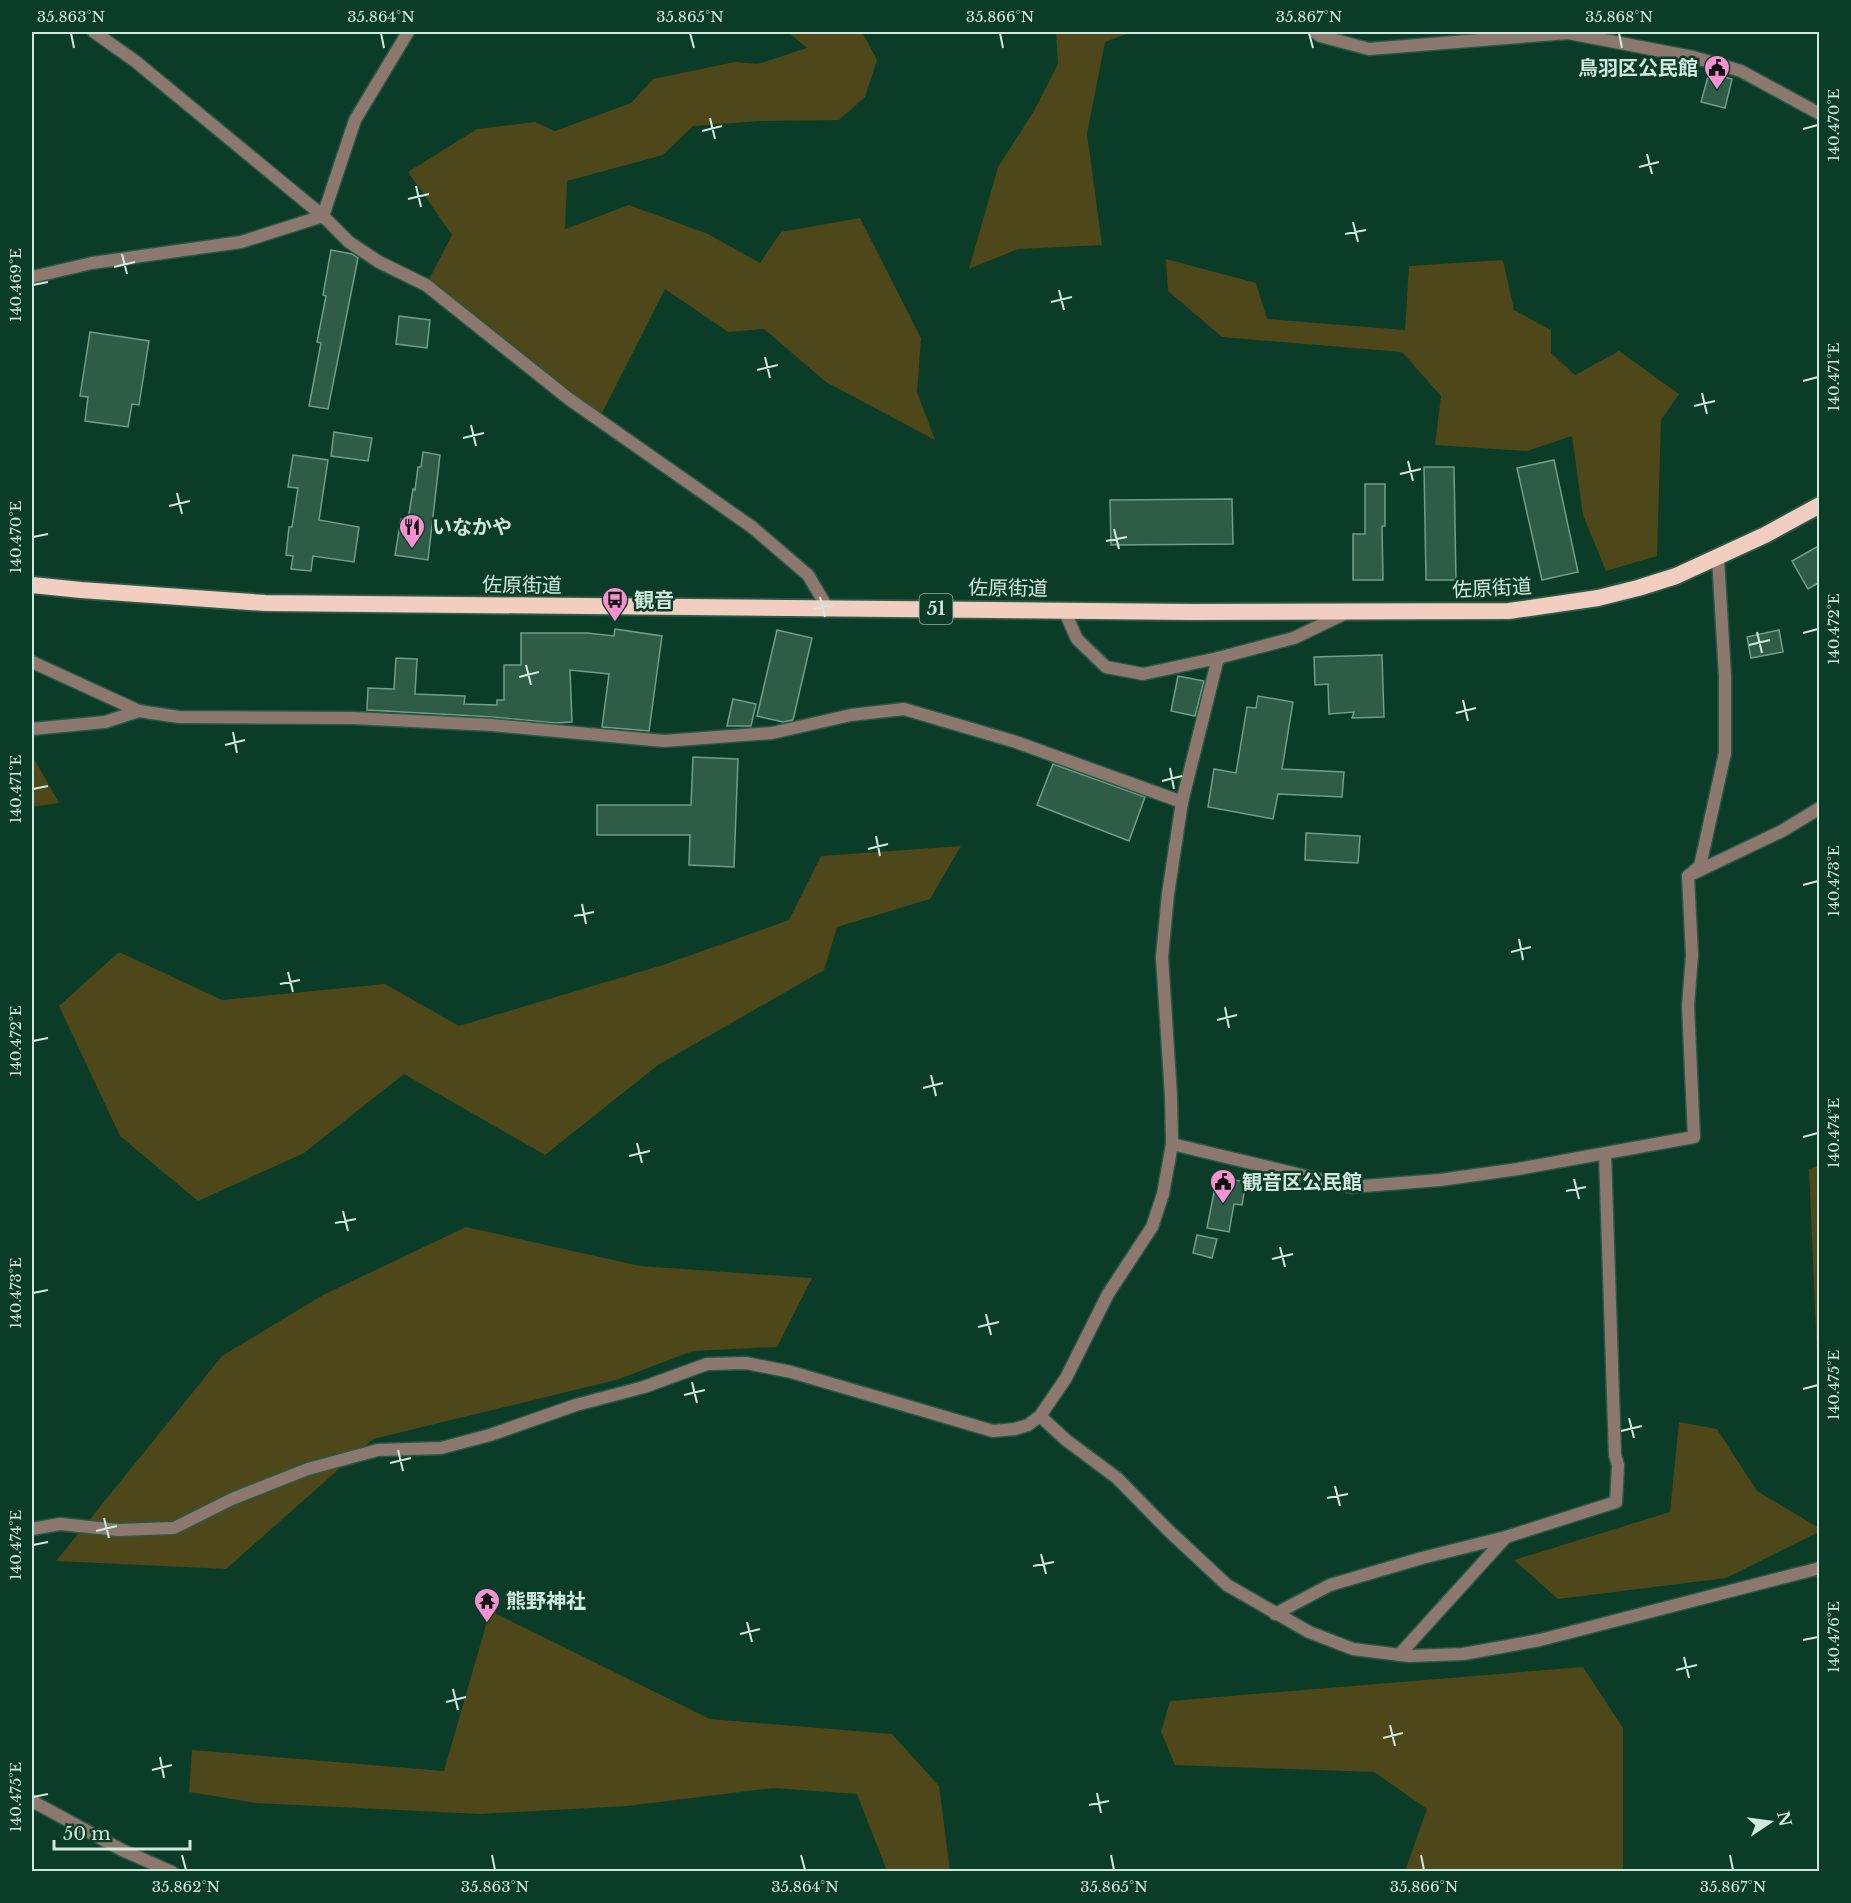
<svg xmlns="http://www.w3.org/2000/svg" width="1851" height="1903" viewBox="0 0 1851 1903" font-family="'Libre Baskerville','Noto Sans JP',serif">
  <style>
    .green { fill: #4d471a }
    .building { fill: #2e5c46; stroke: #709f87; stroke-width: 1.5 }
    .lines { fill: none; stroke-linecap: round; stroke-linejoin: round }
    .minor-casing { stroke: #2a5845; stroke-width: 15 }
    .trunk-casing { stroke: #2a5845; stroke-width: 20 }
    .minor { stroke: #8d7870; stroke-width: 12 }
    .trunk { stroke: #f2cec0; stroke-width: 16 }
    .ticks { fill: none; stroke: #d1e9dc; stroke-width: 2 }
    .labels { text-anchor: middle; dominant-baseline: central; stroke-width: 5; stroke-linejoin: round; paint-order: stroke }
    .shield { fill: #0a3c28; stroke: #95b5a6; stroke-width: 1.5 }
    .shield-label { font-size: 18px; font-weight: bold; fill: #d1e9dc }
    .poi-label { font-size: 20px; font-weight: bold; fill: #d1e9dc; stroke: #0a3c28; text-anchor: start }
    .street-label { font-size: 20px; fill: #d1e9dc; stroke: #0a3c28 }
    .neatline { fill: none; stroke: #d1e9dc; stroke-width: 2 }
    .ticks-label { font-size: 15px; text-anchor: middle; fill: #d1e9dc }
  </style>
  <rect width="100%" height="100%" fill="#0a3c28"/>
  <g class="green">
    <path d="M788 32H862L877 60 865 97 839 120 760 121 693 126 663 155 567 181 565 229 629 205 708 234 760 263 781 232 860 218 921 338 917 392 935 440 826 382 764 329 728 332 665 289 599 419 426 285 452 235 408 172 477 129 535 122 555 131 631 103 653 79 735 62 758 64 807 48Z"/>
    <path d="M1056 32H1132L1105 42 1087 134 1102 245 1018 249 969 269 998 167 1034 111 1058 64Z"/>
    <path d="M1166 259 1256 283 1267 319 1405 330 1409 266 1503 260 1514 310 1551 330V353L1575 375 1619 351 1679 394 1661 420 1657 556 1606 571 1583 515 1572 436 1527 451 1435 445 1441 396 1402 352 1222 337 1168 291Z"/>
    <path d="M32 755 59 803 32 807Z"/>
    <path d="M961 846 930 899 837 927 824 970 658 1065 545 1155 404 1074 304 1153 198 1201 120 1136 59 1006 119 952 222 1000 385 984 459 1026 663 965 789 920 821 856Z"/>
    <path d="M1819 1166H1820L1819 1357 1817 1356 1809 1169Z"/>
    <path d="M466 1227 640 1266 812 1278 777 1347 693 1351 616 1380 373 1439 226 1569 56 1561 222 1356 323 1295Z"/>
    <path d="M1679 1422 1717 1429 1757 1491 1819 1528V1532L1726 1578 1558 1599 1514 1560 1670 1512Z"/>
    <path d="M490 1611 710 1719 892 1734 939 1786 950 1871H887L857 1794 773 1788 627 1806 480 1814 256 1803 189 1792 192 1750 444 1771Z"/>
    <path d="M1583 1667 1623 1728V1871H1405L1427 1809 1374 1772 1175 1765 1161 1732 1170 1701Z"/>
  </g>
  <g class="building">
    <path d="M1709 73 1732 79 1725 108 1701 102Z"/>
    <path d="M331 250 352 254 358 258 328 409 309 406 321 343 317 342 326 296 323 295Z"/>
    <path d="M399 316 430 320 427 348 396 344Z"/>
    <path d="M90 332 149 341 139 405 132 404 128 427 85 421 88 397 80 396Z"/>
    <path d="M334 432 372 438 368 461 331 456Z"/>
    <path d="M423 452 440 455 428 560 395 555 401 519 408 520 413 489 415 490 418 467H421Z"/>
    <path d="M293 455 328 460 319 520 359 527 354 562 313 556 311 571 291 569 293 556 286 555 289 527H292L298 488 288 487Z"/>
    <path d="M1554 460 1578 572 1542 580 1517 468Z"/>
    <path d="M1424 467H1454L1456 580H1426Z"/>
    <path d="M1365 484H1385V526H1382L1383 580H1353V534H1365Z"/>
    <path d="M1232 499 1233 544 1111 545 1110 500Z"/>
    <path d="M1820 545V582L1808 589 1792 561Z"/>
    <path d="M615 629 662 636 649 731 602 727 609 674 570 670 572 722 555 723 493 717 367 710 368 688 394 689 396 658 417 659 415 694 465 696 464 704 497 705V700H504V665H521V633H587L614 636Z"/>
    <path d="M777 630 812 638 793 720 783 722 757 716Z"/>
    <path d="M1779 630 1783 652 1751 658 1747 637Z"/>
    <path d="M1382 655 1384 717 1352 718 1354 712 1329 714 1328 684 1315 685 1314 657Z"/>
    <path d="M1178 676 1204 681 1195 716 1171 711Z"/>
    <path d="M1258 696 1293 702 1282 769 1344 772 1342 797 1278 794 1273 819 1208 807 1214 769 1236 773 1247 707 1256 708Z"/>
    <path d="M733 699 756 704 751 726H727Z"/>
    <path d="M693 757 738 759 734 867 689 865 690 835H597V805H691Z"/>
    <path d="M1053 764 1145 797 1129 841 1037 805Z"/>
    <path d="M1306 833 1360 836 1358 863 1305 860Z"/>
    <path d="M1217 1177 1246 1182 1242 1205 1234 1204 1229 1232 1207 1228Z"/>
    <path d="M1197 1235 1217 1239 1212 1258 1193 1253Z"/>
  </g>
  <g class="lines">
    <defs>
      <g id="minor">
        <path d="M94 32 135 61 323 216 349 242 379 262 426 285 569 399 752 527 808 575 827 607"/>
        <path d="M1315 32 1320 36 1369 49 1568 33 1693 57 1741 71 1820 114"/>
        <path d="M323 216 355 120 408 32"/>
        <path d="M32 277 92 263 241 242 323 216"/>
        <path d="M1064 610 1077 639 1106 667 1143 674 1218 658 1294 638 1346 613"/>
        <path d="M32 662 139 711 179 717 353 718 492 725 664 741 772 733 851 715 904 709 1016 742 1182 802"/>
        <path d="M32 729 105 722 139 711"/>
        <path d="M1694 873 1782 831 1820 808"/>
        <path d="M1688 876 1700 866 1725 753V676L1718 558"/>
        <path d="M1172 1144 1351 1187 1440 1180 1518 1169 1694 1137 1688 1006 1692 955 1688 876"/>
        <path d="M1040 1416 1066 1440 1117 1478 1168 1530 1227 1585 1309 1632 1353 1649 1409 1656 1463 1654 1540 1640 1820 1568"/>
        <path d="M32 1529 60 1524 118 1530 174 1528 232 1499 308 1469 378 1450 441 1448 490 1435 576 1405 644 1387 707 1364 746 1363 791 1372 993 1431 1015 1429 1028 1425 1040 1416 1066 1378 1108 1294 1152 1227 1163 1194 1172 1144 1171 1096 1162 957 1168 894 1182 802 1218 658"/>
        <path d="M1275 1614 1330 1585 1422 1558 1506 1537 1616 1502 1618 1465 1615 1455 1605 1154"/>
        <path d="M1399 1655 1506 1537"/>
        <path d="M32 1801 122 1850 172 1872"/>
      </g>
      <path id="trunk" d="M32 585 81 590 265 603 1192 612 1509 611 1598 598 1638 588 1676 576 1765 535 1820 505"/>
    </defs>
    <use href="#minor" class="minor-casing"/>
    <use href="#trunk" class="trunk-casing"/>
    <use href="#minor" class="minor"/>
    <use href="#trunk" class="trunk"/>
  </g>
  <path class="ticks" d="M71 33 74 48M381 33 384 48M690 33 694 48M1000 33 1003 48M1309 33 1313 48M1619 33 1622 48M710 118 715 139M1803 129 1818 125M702 131 722 126M1647 154 1652 174M1639 167 1659 162M416 186 421 207M408 199 429 194M1353 222 1358 242M1345 234 1366 230M122 254 127 274M114 267 135 262M33 285 48 282M1059 290 1064 310M1051 302 1072 297M765 357 770 378M757 370 778 365M1803 381 1818 377M1702 393 1707 414M1694 406 1715 401M471 425 476 446M463 438 484 433M1408 461 1413 481M1400 474 1421 469M177 493 182 514M169 506 190 501M1114 529 1119 549M33 537 48 534M1106 541 1127 537M820 597 825 617M813 609 833 605M1757 632 1762 653M1803 633 1818 629M1749 645 1770 640M526 665 531 685M519 677 539 672M1463 700 1468 721M1456 713 1476 708M233 732 237 753M225 745 245 740M1170 768 1174 789M1162 781 1182 776M33 789 48 786M876 836 880 856M868 849 888 844M1803 885 1818 881M582 904 586 924M574 916 594 912M1519 939 1523 960M1511 952 1531 947M288 972 293 992M280 984 300 980M1225 1007 1229 1028M1217 1020 1237 1015M33 1041 48 1038M931 1075 936 1096M923 1088 943 1083M1803 1137 1818 1133M637 1143 642 1163M629 1156 650 1151M1574 1179 1579 1199M1566 1191 1586 1187M343 1211 348 1231M335 1223 356 1219M1280 1247 1285 1267M1272 1259 1293 1254M33 1293 48 1290M986 1314 991 1335M978 1327 999 1322M692 1382 697 1403M1803 1389 1818 1385M684 1395 705 1390M1629 1418 1634 1438M1621 1431 1642 1426M398 1450 403 1471M390 1463 411 1458M1335 1486 1340 1506M1327 1498 1348 1494M104 1518 109 1538M96 1531 117 1526M33 1545 48 1542M1041 1554 1046 1574M1033 1566 1054 1562M747 1622 752 1642M740 1634 760 1629M1803 1640 1818 1637M1684 1657 1689 1678M1676 1670 1697 1665M453 1689 458 1710M446 1702 466 1697M1390 1725 1395 1746M1383 1738 1403 1733M160 1757 164 1778M152 1770 172 1765M1097 1793 1101 1813M33 1797 48 1794M1089 1805 1109 1801M182 1855 186 1870M492 1855 495 1870M801 1855 805 1870M1111 1855 1114 1870M1421 1855 1424 1870M1730 1855 1733 1870"/>
  <defs>
    <symbol id="civic-pin" viewBox="-11 -11 22 30"><path d="M0 17L-7.5 6A9.5 9.5 0 1 1 7.5 6Z" fill="#f590d1" stroke="#0a3c28"/><path d="M-.6-6.5H3V-4.5H.6V-3L4-1V1h2V6H-6V1h2V-1L-.6-3ZM-1.2 2.5V6h2.4V2.5Z" fill="#111"/></symbol>
    <symbol id="restaurant-pin" viewBox="-11 -11 22 30"><path d="M0 17L-7.5 6A9.5 9.5 0 1 1 7.5 6Z" fill="#f590d1" stroke="#0a3c28"/><path d="M-5-6h1v4h1v-4h1v4h1v-4h1v5L-1.5 .5V6h-2V.5L-5-1ZM5-6V6H3V1.5H1.5Q1.5-4 5-6Z" fill="#111"/></symbol>
    <symbol id="bus-pin" viewBox="-11 -11 22 30"><path d="M0 17L-7.5 6A9.5 9.5 0 1 1 7.5 6Z" fill="#f590d1" stroke="#0a3c28"/><path d="M-5-6H5V4H4V6H2V4H-2V6H-4V4H-5ZM-3.5-4V0h7V-4ZM-3.5 1.2v1.5H-2V1.2ZM2 1.2v1.5H3.5V1.2Z" fill="#111"/></symbol>
    <symbol id="temple-pin" viewBox="-11 -11 22 30"><path d="M0 17L-7.5 6A9.5 9.5 0 1 1 7.5 6Z" fill="#f590d1" stroke="#0a3c28"/><path d="M0-6L5-2H3V0L6.5 2.5H4V6H1.5V3h-3V6H-4V2.5H-6.5L-3 0V-2H-5Z" fill="#111"/></symbol>
  </defs>
  <g fill-rule="evenodd">
    <use href="#civic-pin" x="1702" y="53" width="30" height="40"/>
    <use href="#restaurant-pin" x="397" y="512" width="30" height="40"/>
    <use href="#bus-pin" x="600" y="585" width="30" height="40"/>
    <use href="#civic-pin" x="1208" y="1167" width="30" height="40"/>
    <use href="#temple-pin" x="472" y="1586" width="30" height="40"/>
  </g>
  <g class="labels">
    <rect class="shield" x="919.5" y="594" width="33" height="30" rx="4.5"/>
    <g class="shield-label">
      <text x="936" y="609">51</text>
    </g>
    <g class="poi-label">
      <text x="1698" y="68" text-anchor="end">鳥羽区公民館</text>
      <text x="432" y="527">いなかや</text>
      <text x="634" y="600">観音</text>
      <text x="1242" y="1182">観音区公民館</text>
      <text x="506" y="1601">熊野神社</text>
    </g>
    <g class="street-label">
      <text transform="translate(522 585) rotate(1)">佐原街道</text>
      <text transform="translate(1008 588) rotate(1)">佐原街道</text>
      <text transform="translate(1492 588) rotate(-3)">佐原街道</text>
    </g>
  </g>
  <rect width="1851" height="1903" fill="none" stroke="#0a3c28" stroke-width="66"/>
  <g transform="translate(1770 1822) rotate(77)" stroke="#0a3c28" stroke-width="4.5" paint-order="stroke">
  <path d="M0-4.5L10 22L0 15L-10 22Z" fill="#d1e9dc"/>
  <text y="-9" font-size="16" font-weight="bold" text-anchor="middle" fill="#d1e9dc">N</text>
  </g>
  <path d="M54 1840v9h136v-9" fill="none" stroke="#d1e9dc" stroke-width="3"/>
  <text x="63" y="1840" font-size="18" fill="#d1e9dc" stroke="#0a3c28" stroke-width="4.5" paint-order="stroke">50 m</text>
  <rect x="33" y="33" width="1785" height="1837" class="neatline"/>
  <g class="ticks-label">
    <text x="71" y="22">35.863°N</text>
    <text x="381" y="22">35.864°N</text>
    <text x="690" y="22">35.865°N</text>
    <text x="1000" y="22">35.866°N</text>
    <text x="1309" y="22">35.867°N</text>
    <text x="1619" y="22">35.868°N</text>
    <text transform="translate(1834 125) rotate(-90)" y="5">140.470°E</text>
    <text transform="translate(16 285) rotate(-90)" y="5">140.469°E</text>
    <text transform="translate(1834 377) rotate(-90)" y="5">140.471°E</text>
    <text transform="translate(16 537) rotate(-90)" y="5">140.470°E</text>
    <text transform="translate(1834 629) rotate(-90)" y="5">140.472°E</text>
    <text transform="translate(16 789) rotate(-90)" y="5">140.471°E</text>
    <text transform="translate(1834 881) rotate(-90)" y="5">140.473°E</text>
    <text transform="translate(16 1041) rotate(-90)" y="5">140.472°E</text>
    <text transform="translate(1834 1133) rotate(-90)" y="5">140.474°E</text>
    <text transform="translate(16 1293) rotate(-90)" y="5">140.473°E</text>
    <text transform="translate(1834 1385) rotate(-90)" y="5">140.475°E</text>
    <text transform="translate(16 1545) rotate(-90)" y="5">140.474°E</text>
    <text transform="translate(1834 1637) rotate(-90)" y="5">140.476°E</text>
    <text transform="translate(16 1797) rotate(-90)" y="5">140.475°E</text>
    <text x="186" y="1892">35.862°N</text>
    <text x="495" y="1892">35.863°N</text>
    <text x="805" y="1892">35.864°N</text>
    <text x="1114" y="1892">35.865°N</text>
    <text x="1424" y="1892">35.866°N</text>
    <text x="1733" y="1892">35.867°N</text>
  </g>
</svg>
